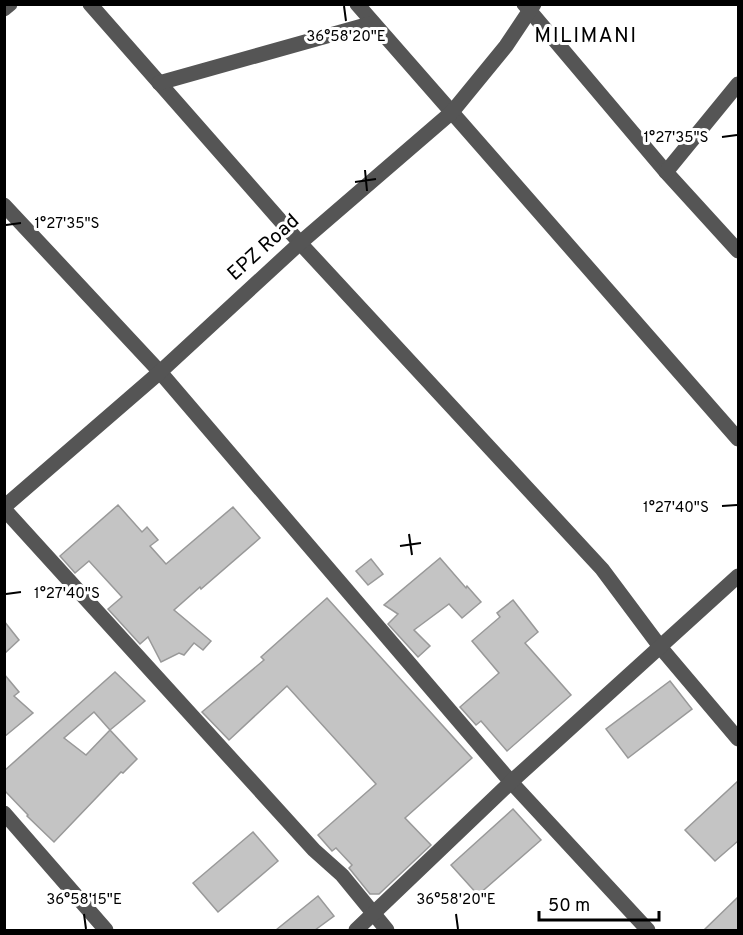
<svg xmlns="http://www.w3.org/2000/svg" width="743" height="935" viewBox="0 0 743 935" font-family="Overpass,sans-serif">
  <style>
    .building { fill: #c4c4c4; stroke: #999; stroke-width: 1.5; fill-rule: evenodd }
    .lines { fill: none; stroke-linecap: round; stroke-linejoin: round }
    .minor { stroke: #555; stroke-width: 15 }
    .ticks { fill: none; stroke: #000; stroke-width: 2 }
    .labels { text-anchor: middle; dominant-baseline: central; stroke-width: 6; stroke-linejoin: round; paint-order: stroke }
    .street-label { font-size: 20px; fill: #000; stroke: #fff }
    .neighbourhood-label { font-size: 21px; letter-spacing: 1.5px; fill: #000; stroke: #fff }
    .ticks-label { font-size: 15px; text-anchor: middle; fill: #000; stroke: #fff; stroke-width: 6; stroke-linejoin: round; paint-order: stroke }
  </style>
  <rect width="100%" height="100%" fill="#fff"/>
  <g class="building">
    <path d="M118 505 142 532 147 527 158 540 150 546 166 564 233 507 260 538 201 589 200 587 174 610 211 641 203 650 194 643 184 655 179 653 161 662 148 637 140 644 108 609 122 597 89 561 75 573 60 556Z"/>
    <path d="M440 558 466 588 467 586 481 602 462 618 449 604 414 630 430 646 418 657 388 624 398 614 384 605Z"/>
    <path d="M371 559 383 574 368 585 356 571Z"/>
    <path d="M327 598 472 758 405 818 431 845 379 894H370L349 868 352 865 336 848 332 851 318 835 376 784 287 686 229 740 202 712 264 660 261 657Z"/>
    <path d="M513 600 538 632 525 643 571 695 507 751 481 721 476 725 460 707 499 673 472 641 500 617 497 613Z"/>
    <path d="M4 621 19 640 4 654Z"/>
    <path d="M115 672 145 701 110 730 137 759 123 773 121 772 54 842 27 816 28 815 4 790V771ZM94 712 110 730 86 755 64 738Z"/>
    <path d="M4 674 19 692 14 696 33 713 4 737Z"/>
    <path d="M670 681 692 709 628 758 606 729Z"/>
    <path d="M738 781V841L715 861 685 830Z"/>
    <path d="M513 809 541 840 478 895 451 865Z"/>
    <path d="M253 832 278 861 218 912 193 883Z"/>
    <path d="M318 896 334 916 315 930H276Z"/>
    <path d="M738 897V930H704Z"/>
  </g>
  <g class="lines">
    <g class="minor">
      <path d="M90 4 300 243 602 569 661 648 738 739"/>
      <path d="M357 4 738 439"/>
      <path d="M524 4 666 172 738 251"/>
      <path d="M4 9 10 4"/>
      <path d="M159 83 373 23"/>
      <path d="M666 172 738 84"/>
      <path d="M4 205 160 372 511 782 648 930"/>
      <path d="M4 507 160 372 300 243 452 112 506 46 534 4"/>
      <path d="M4 509 314 850 342 875 387 930"/>
      <path d="M4 813 106 930"/>
      <path d="M356 930 511 782 738 576"/>
    </g>
  </g>
  <path class="ticks" d="M344 6 346 21M722 137 737 135M365 170 367 191M355 182 376 179M6 225 21 223M722 506 737 505M409 534 412 555M400 546 421 543M6 594 21 592M84 914 86 929M456 914 458 929"/>
  <g class="labels">
    <g class="street-label">
      <text transform="translate(264 248) rotate(-42)">EPZ Road</text>
    </g>
    <g class="neighbourhood-label">
      <text x="586" y="36">MILIMANI</text>
    </g>
  </g>
  <g class="ticks-label">
    <text x="346" y="41">36°58'20"E</text>
    <text x="676" y="142">1°27'35"S</text>
    <text x="67" y="228">1°27'35"S</text>
    <text x="676" y="512">1°27'40"S</text>
    <text x="67" y="598">1°27'40"S</text>
    <text x="84" y="904">36°58'15"E</text>
    <text x="456" y="904">36°58'20"E</text>
  </g>
  <rect width="743" height="935" fill="none" stroke="#000000" stroke-width="12"/>
  <path d="M539 911v9h120v-9" fill="none" stroke="#000000" stroke-width="3"/>
  <text x="548" y="911" font-size="18" fill="#000000" stroke="#ffffff" stroke-width="4.5" paint-order="stroke">50 m</text>
</svg>
